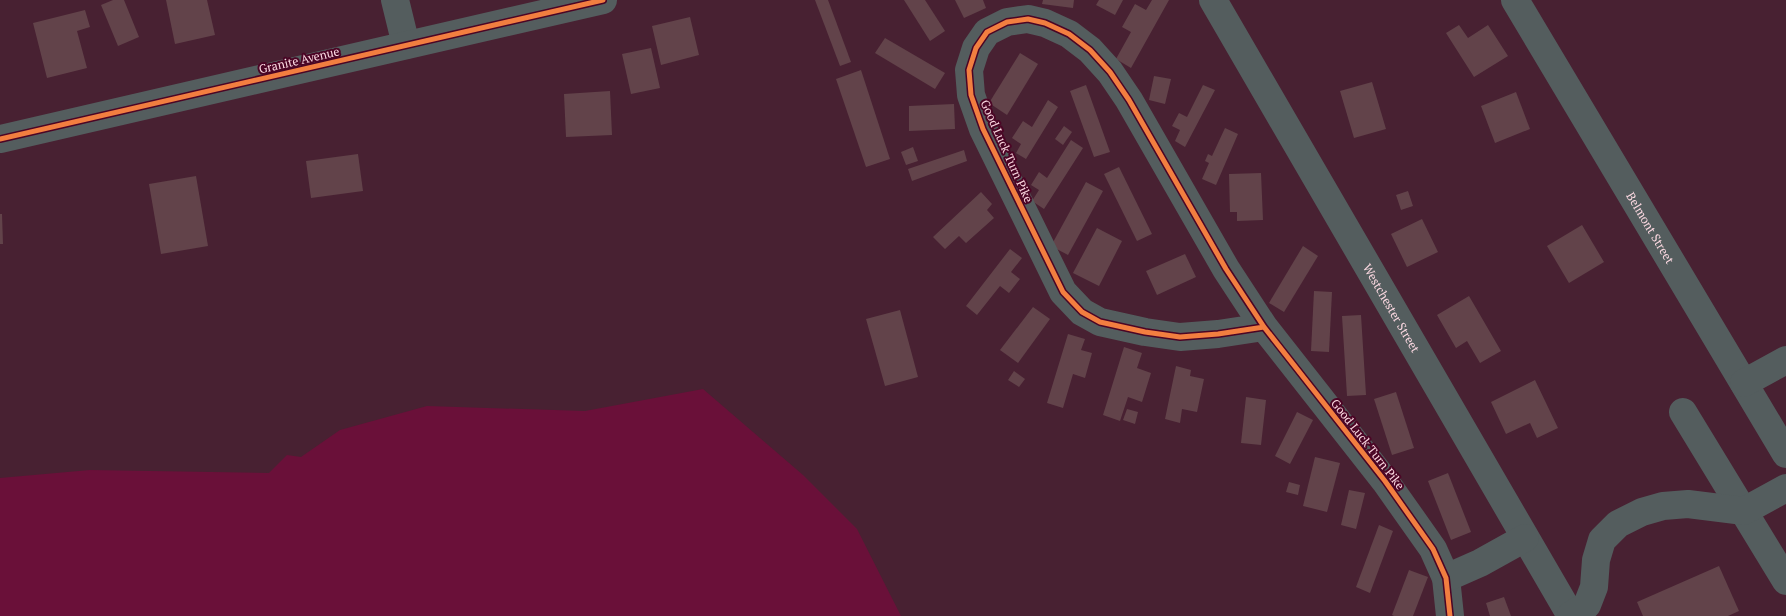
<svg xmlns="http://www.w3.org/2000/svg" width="1786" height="616" viewBox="0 0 1786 616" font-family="'PT Serif',serif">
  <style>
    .green { fill: #6a1039 }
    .building { fill: #62434a }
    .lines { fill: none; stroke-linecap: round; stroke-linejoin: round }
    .minor { stroke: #545d5e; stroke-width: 28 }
    .cycleway-casing { stroke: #4b0525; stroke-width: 8 }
    .cycleway { stroke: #f27e40; stroke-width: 5 }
    .labels { text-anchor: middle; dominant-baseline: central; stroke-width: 4; stroke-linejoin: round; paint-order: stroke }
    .street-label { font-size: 12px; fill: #fbd8e1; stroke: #4b0525 }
  </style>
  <rect width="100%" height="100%" fill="#482132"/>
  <path class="green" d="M703 389 803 475 857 529 901 616H0V478L90 470 269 473 287 455 301 457 340 430 427 406 585 411Z"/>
  <g class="building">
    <path d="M113 0H124L139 37 118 46 101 5Z"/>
    <path d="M166 0H207L215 35 175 44Z"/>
    <path d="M815 0H828L851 62 840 66Z"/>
    <path d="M904 0H925L945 31 930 41Z"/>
    <path d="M955 0H983L986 8 964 18Z"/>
    <path d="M1043 0H1074L1073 8 1042 4Z"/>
    <path d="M1099 0H1123L1115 15 1096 5Z"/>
    <path d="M1152 0H1169L1131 68 1116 59 1131 32 1122 27 1135 4 1146 10Z"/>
    <path d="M85 10 90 27 77 31 87 68 47 78 33 23Z"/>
    <path d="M690 17 699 55 661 65 652 26Z"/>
    <path d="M1459 25 1468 38 1488 25 1508 56 1474 77 1446 33Z"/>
    <path d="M885 38 945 73 935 89 875 53Z"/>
    <path d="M651 48 660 88 631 94 622 54Z"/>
    <path d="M1020 53 1038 64 1007 115 989 103Z"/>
    <path d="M861 70 890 159 866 167 836 79Z"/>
    <path d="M1154 76 1171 79 1165 104 1149 100Z"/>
    <path d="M1372 82 1386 129 1354 138 1340 91Z"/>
    <path d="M1086 85 1110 152 1094 157 1070 91Z"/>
    <path d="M1203 85 1215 90 1185 147 1175 141 1180 130 1172 126 1179 113 1187 117Z"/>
    <path d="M610 91 612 135 566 137 564 94Z"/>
    <path d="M1516 92 1530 129 1495 143 1481 106Z"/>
    <path d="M1048 100 1058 107 1026 159 1016 153 1021 144 1012 138 1023 121 1032 127Z"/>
    <path d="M954 104 955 129 909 131V106Z"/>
    <path d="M1064 126 1072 132 1063 145 1055 139Z"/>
    <path d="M1225 128 1238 134 1216 185 1202 179 1209 163 1205 161 1208 154 1212 156Z"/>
    <path d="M1071 140 1083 148 1044 209 1032 201 1039 190 1031 185 1039 172 1047 178Z"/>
    <path d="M913 147 918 161 906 165 901 152Z"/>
    <path d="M964 150 967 161 912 181 908 169Z"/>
    <path d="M358 154 363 191 311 198 306 161Z"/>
    <path d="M1119 167 1152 234 1137 241 1104 174Z"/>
    <path d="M1261 173 1263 220 1237 221V212H1230L1229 174Z"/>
    <path d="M196 176 208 246 161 254 149 184Z"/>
    <path d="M1086 182 1103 191 1068 255 1051 246Z"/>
    <path d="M1408 191 1413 206 1401 210 1396 195Z"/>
    <path d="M981 192 992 204 987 210 994 218 966 243 959 236 945 249 933 237Z"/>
    <path d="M0 214H2L3 244H0Z"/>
    <path d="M1422 219 1438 252 1407 267 1391 234Z"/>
    <path d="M1582 225 1604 262 1569 283 1547 246Z"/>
    <path d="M1097 228 1122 241 1099 286 1073 273Z"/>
    <path d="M1303 246 1318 256 1284 312 1269 303Z"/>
    <path d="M1010 249 1022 258 1011 272 1020 279 1009 293 1000 286 977 315 966 306Z"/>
    <path d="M1185 254 1196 277 1157 295 1146 271Z"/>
    <path d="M1314 291 1332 292 1329 352 1311 351Z"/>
    <path d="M1469 296 1501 351 1480 363 1467 341 1456 348 1437 315Z"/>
    <path d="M1033 307 1050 319 1018 363 1000 350Z"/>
    <path d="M900 310 918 377 885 386 866 319Z"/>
    <path d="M1361 315 1366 395 1347 396 1342 316Z"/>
    <path d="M1068 334 1085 339 1081 350 1092 353 1085 378 1073 374 1063 408 1047 403Z"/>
    <path d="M1124 347 1142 353 1137 368 1151 373 1142 402 1128 397 1120 421 1103 415Z"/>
    <path d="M1176 366 1191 370 1190 376 1204 379 1197 412 1182 409 1180 423 1165 419Z"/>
    <path d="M1014 371 1025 379 1019 387 1008 380Z"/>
    <path d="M1535 380 1558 428 1537 438 1530 423 1506 434 1491 402Z"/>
    <path d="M1396 392 1414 448 1392 455 1374 399Z"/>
    <path d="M1246 397 1266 400 1261 445 1241 443Z"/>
    <path d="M1127 409 1138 412 1135 424 1123 420Z"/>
    <path d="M1297 412 1313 420 1290 464 1275 456Z"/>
    <path d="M1315 457 1340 463 1327 512 1303 506Z"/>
    <path d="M1448 473 1471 532 1451 540 1428 481Z"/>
    <path d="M1289 482 1300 485 1298 495 1286 492Z"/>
    <path d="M1349 490 1365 493 1356 529 1341 525Z"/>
    <path d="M1379 525 1393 531 1370 593 1356 587Z"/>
    <path d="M1719 566 1739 611 1728 616H1643L1637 602Z"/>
    <path d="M1409 570 1428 577 1413 616H1394L1392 615Z"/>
    <path d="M1504 597 1511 616H1490L1486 603Z"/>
  </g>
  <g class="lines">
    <g class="minor">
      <path d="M395 0 406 45"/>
      <path id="s1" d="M1213 0 1571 616"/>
      <path id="s2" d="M1515 0 1786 454"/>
      <path d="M0 139 603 0"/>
      <path d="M1264 327 1218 334 1180 337 1145 332 1100 322 1082 312 1063 292 983 129 971 95 969 70 976 48 987 32 1007 22 1028 19 1045 23 1069 34 1090 50 1110 72 1129 100 1226 269 1264 327 1385 481 1433 549 1446 578 1450 616"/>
      <path d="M1744 383 1786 360"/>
      <path d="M1683 412 1786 581"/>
      <path d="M1446 578 1480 563 1525 538"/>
      <path d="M1571 615 1587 605 1594 587 1596 560 1602 540 1618 524 1642 512 1663 506 1688 504 1744 511 1786 488"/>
    </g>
    <defs>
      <g id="cycleway">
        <path d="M0 139 603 0"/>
        <path d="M1264 327 1218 334 1180 337 1145 332 1100 322 1082 312 1063 292 983 129 971 95 969 70 976 48 987 32 1007 22 1028 19 1045 23 1069 34 1090 50 1110 72 1129 100 1226 269 1264 327 1385 481 1433 549 1446 578 1450 616"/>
      </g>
    </defs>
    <use href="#cycleway" class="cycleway-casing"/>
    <use href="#cycleway" class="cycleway"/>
  </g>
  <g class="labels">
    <g class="street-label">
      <text transform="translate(299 60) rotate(-13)">Granite Avenue</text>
      <text transform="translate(1007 151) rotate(66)">Good Luck Turn Pike</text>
      <text stroke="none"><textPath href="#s2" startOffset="265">Belmont Street</textPath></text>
      <text stroke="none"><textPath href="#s1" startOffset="356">Westchester Street</textPath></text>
      <text transform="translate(1368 444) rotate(52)">Good Luck Turn Pike</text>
    </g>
  </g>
</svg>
